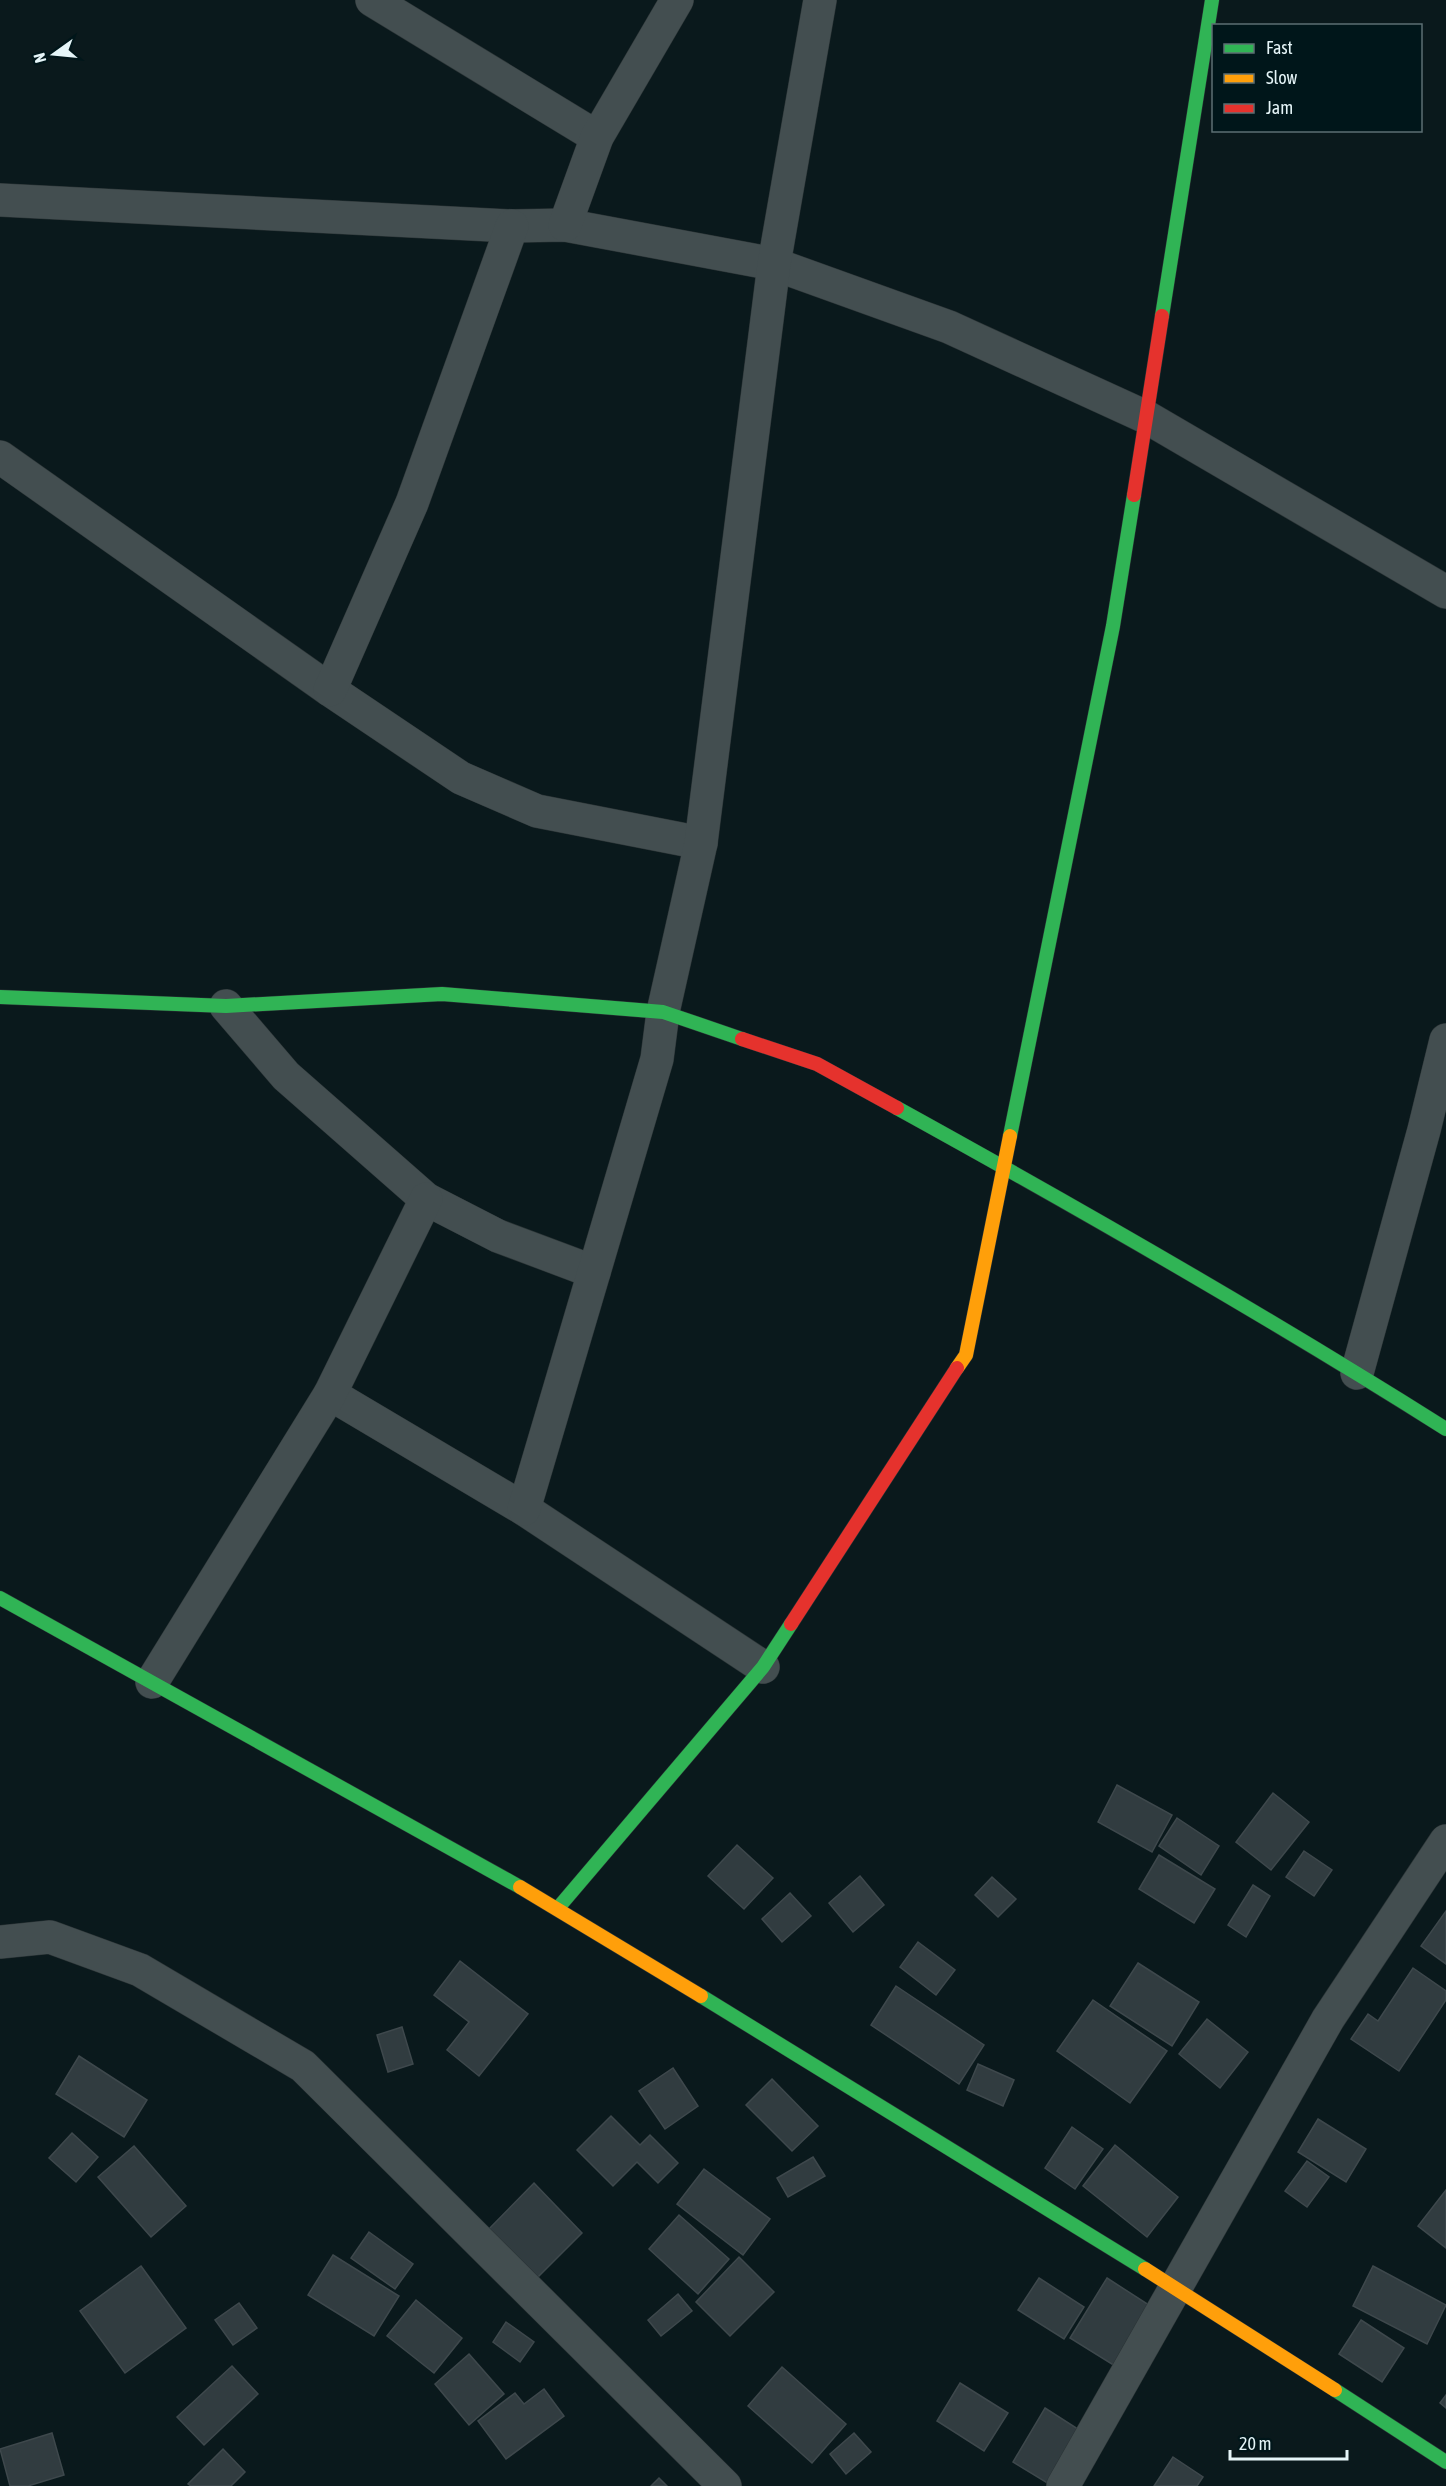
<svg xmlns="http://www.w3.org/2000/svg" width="1446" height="2486" viewBox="0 0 1446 2486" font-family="'Asap Condensed',sans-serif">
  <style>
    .building { fill: #313c40; stroke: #3e484c; stroke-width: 1.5 }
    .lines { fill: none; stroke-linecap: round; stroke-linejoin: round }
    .street-casing { stroke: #2b3436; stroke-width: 34 }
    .fast-casing { stroke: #2b3436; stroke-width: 15 }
    .slow-casing { stroke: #2b3436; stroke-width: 15 }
    .jam-casing { stroke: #2b3436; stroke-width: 15 }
    .street { stroke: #434e50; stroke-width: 33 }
    .fast { stroke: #30b455; stroke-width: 14 }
    .slow { stroke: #ff9f0a; stroke-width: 14 }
    .jam { stroke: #e5322d; stroke-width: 14 }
  </style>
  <rect width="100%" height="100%" fill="#0a191c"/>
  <g class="building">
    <path d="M1117 1785 1172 1815 1152 1852 1098 1822Z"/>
    <path d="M1273 1793 1309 1822 1271 1870 1236 1842Z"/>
    <path d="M1177 1818 1219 1846 1201 1875 1159 1846Z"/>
    <path d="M737 1845 773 1878 744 1909 708 1876Z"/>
    <path d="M1304 1851 1332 1870 1314 1896 1286 1877Z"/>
    <path d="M1159 1855 1215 1889 1194 1923 1139 1889Z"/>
    <path d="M860 1876 884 1905 853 1932 829 1903Z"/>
    <path d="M992 1877 1016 1899 998 1917 975 1895Z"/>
    <path d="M1253 1885 1270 1896 1246 1937 1228 1925Z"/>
    <path d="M790 1893 811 1916 782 1942 762 1919Z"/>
    <path d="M1446 1911V1964L1421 1946Z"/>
    <path d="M918 1942 955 1970 936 1995 900 1967Z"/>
    <path d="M460 1961 528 2014 479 2076 447 2050 469 2022 434 1995Z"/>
    <path d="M1138 1963 1199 2002 1172 2046 1110 2006Z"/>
    <path d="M1413 1968 1446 1991V2000L1399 2071 1351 2039 1368 2014 1378 2021Z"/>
    <path d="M896 1986 984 2045 959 2084 871 2025Z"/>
    <path d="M1093 2000 1167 2051 1130 2103 1057 2051Z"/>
    <path d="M1207 2019 1248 2052 1220 2088 1179 2054Z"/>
    <path d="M402 2027 413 2064 388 2072 377 2035Z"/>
    <path d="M79 2056 147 2100 124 2137 56 2094Z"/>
    <path d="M978 2064 1014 2080 1003 2106 967 2090Z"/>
    <path d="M673 2068 698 2106 665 2129 639 2091Z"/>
    <path d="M772 2079 818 2126 792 2151 746 2105Z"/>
    <path d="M611 2116 640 2145 650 2135 678 2163 658 2183 637 2162 613 2186 577 2150Z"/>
    <path d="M1318 2119 1366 2149 1346 2182 1298 2152Z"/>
    <path d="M1072 2127 1103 2149 1075 2189 1045 2168Z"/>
    <path d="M72 2133 98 2157 76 2182 49 2158Z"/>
    <path d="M1115 2145 1178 2197 1147 2237 1083 2186Z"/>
    <path d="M134 2146 186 2206 151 2237 98 2177Z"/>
    <path d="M813 2157 825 2176 788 2197 777 2178Z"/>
    <path d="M1307 2161 1329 2177 1307 2207 1285 2191Z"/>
    <path d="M704 2169 770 2219 743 2255 677 2204Z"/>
    <path d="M534 2183 582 2233 534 2281 485 2233Z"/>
    <path d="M1446 2190V2248L1418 2226Z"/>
    <path d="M679 2215 729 2259 698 2294 649 2249Z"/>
    <path d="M369 2232 413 2264 395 2289 351 2258Z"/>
    <path d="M333 2255 399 2296 374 2336 308 2295Z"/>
    <path d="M739 2257 774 2292 730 2336 696 2302Z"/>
    <path d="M141 2266 186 2328 125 2373 80 2311Z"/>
    <path d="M1373 2266 1446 2305 1427 2344 1353 2306Z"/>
    <path d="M1039 2278 1084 2307 1064 2339 1018 2310Z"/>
    <path d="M1107 2278 1152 2307 1115 2366 1070 2338Z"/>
    <path d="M678 2294 692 2311 661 2336 648 2320Z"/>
    <path d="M416 2300 462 2338 434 2373 387 2336Z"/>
    <path d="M239 2303 257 2328 233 2345 215 2320Z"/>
    <path d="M1361 2320 1404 2348 1382 2382 1339 2354Z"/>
    <path d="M506 2322 534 2342 520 2362 493 2342Z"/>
    <path d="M469 2354 504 2394 469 2425 435 2384Z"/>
    <path d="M232 2366 258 2394 204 2445 177 2417Z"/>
    <path d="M782 2367 846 2424 812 2463 748 2406Z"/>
    <path d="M960 2383 1008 2413 984 2451 937 2421Z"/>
    <path d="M544 2389 564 2416 506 2459 478 2421 515 2393 524 2404Z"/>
    <path d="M1446 2395V2408L1440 2403Z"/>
    <path d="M1045 2408 1081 2431 1049 2484 1013 2462Z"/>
    <path d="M52 2433 64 2475 28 2486H10L0 2449Z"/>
    <path d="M854 2433 871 2452 846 2474 830 2454Z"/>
    <path d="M223 2449 245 2472 231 2486H191L188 2484Z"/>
    <path d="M1173 2457 1203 2477 1197 2486H1154Z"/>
    <path d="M659 2478 667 2486H651Z"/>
  </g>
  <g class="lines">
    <defs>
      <g id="street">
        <path d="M372 0 597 137"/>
        <path d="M0 200 512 226 565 225 774 264 949 327 1148 418 1446 592"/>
        <path d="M565 225 597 137 677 0"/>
        <path d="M0 457 330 690 461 778 537 811 701 843"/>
        <path d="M330 690 412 503 512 226"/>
        <path d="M226 1006 286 1076 426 1199 498 1236 594 1272"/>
        <path d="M1357 1373 1424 1130 1446 1040"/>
        <path d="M330 1394 524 1509 763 1667"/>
        <path d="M524 1509 657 1059 663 1012 701 843 774 264 820 0"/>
        <path d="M152 1682 330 1394 426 1199"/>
        <path d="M0 1942 50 1937 140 1970 303 2066 725 2486"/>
        <path d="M1063 2486 1328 2019 1446 1841"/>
      </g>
      <g id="fast">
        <path d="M1162 316 1212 0"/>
        <path d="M0 997 226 1006 442 994 663 1012 742 1039"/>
        <path d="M897 1108C1082 1210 1267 1316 1446 1429"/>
        <path d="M1010 1136 1113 626 1134 495"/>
        <path d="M0 1598 520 1887"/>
        <path d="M558 1908 763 1667 791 1624"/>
        <path d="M701 1996 1145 2269"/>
        <path d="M1335 2390 1446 2462"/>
      </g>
      <g id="slow">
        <path d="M957 1368 966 1355 1010 1136"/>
        <path d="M520 1887 701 1996"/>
        <path d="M1145 2269 1335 2390"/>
      </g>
      <g id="jam">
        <path d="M1134 495 1162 316"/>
        <path d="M742 1039 817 1064 897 1108"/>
        <path d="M791 1624 957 1368"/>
      </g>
    </defs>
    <use href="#street" class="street-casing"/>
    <use href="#fast" class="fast-casing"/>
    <use href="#slow" class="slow-casing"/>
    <use href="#jam" class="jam-casing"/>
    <use href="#street" class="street"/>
    <use href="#fast" class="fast"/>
    <use href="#slow" class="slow"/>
    <use href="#jam" class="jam"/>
  </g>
  <rect x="1212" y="24" width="210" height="108" fill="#00161a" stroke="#5c6f73" stroke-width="1.5"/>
  <rect x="1224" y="44" width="30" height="9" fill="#30b455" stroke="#5c6f73" stroke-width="1.5"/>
  <text x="1266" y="54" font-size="18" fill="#e5f5f8">Fast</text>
  <rect x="1224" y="74" width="30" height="9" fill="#ff9f0a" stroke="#5c6f73" stroke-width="1.5"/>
  <text x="1266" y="84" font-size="18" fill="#e5f5f8">Slow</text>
  <rect x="1224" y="104" width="30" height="9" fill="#e5322d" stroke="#5c6f73" stroke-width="1.5"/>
  <text x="1266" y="114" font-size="18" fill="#e5f5f8">Jam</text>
  <g transform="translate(54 54) rotate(255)" stroke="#00161a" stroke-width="4.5" paint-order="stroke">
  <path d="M0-4.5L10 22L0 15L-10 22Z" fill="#e5f5f8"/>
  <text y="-9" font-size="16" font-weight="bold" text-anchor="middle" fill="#e5f5f8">N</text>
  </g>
  <path d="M1230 2450v9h117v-9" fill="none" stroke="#e5f5f8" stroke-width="3"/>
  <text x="1239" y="2450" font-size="18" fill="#e5f5f8" stroke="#00161a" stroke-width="4.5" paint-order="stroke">20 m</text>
</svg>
